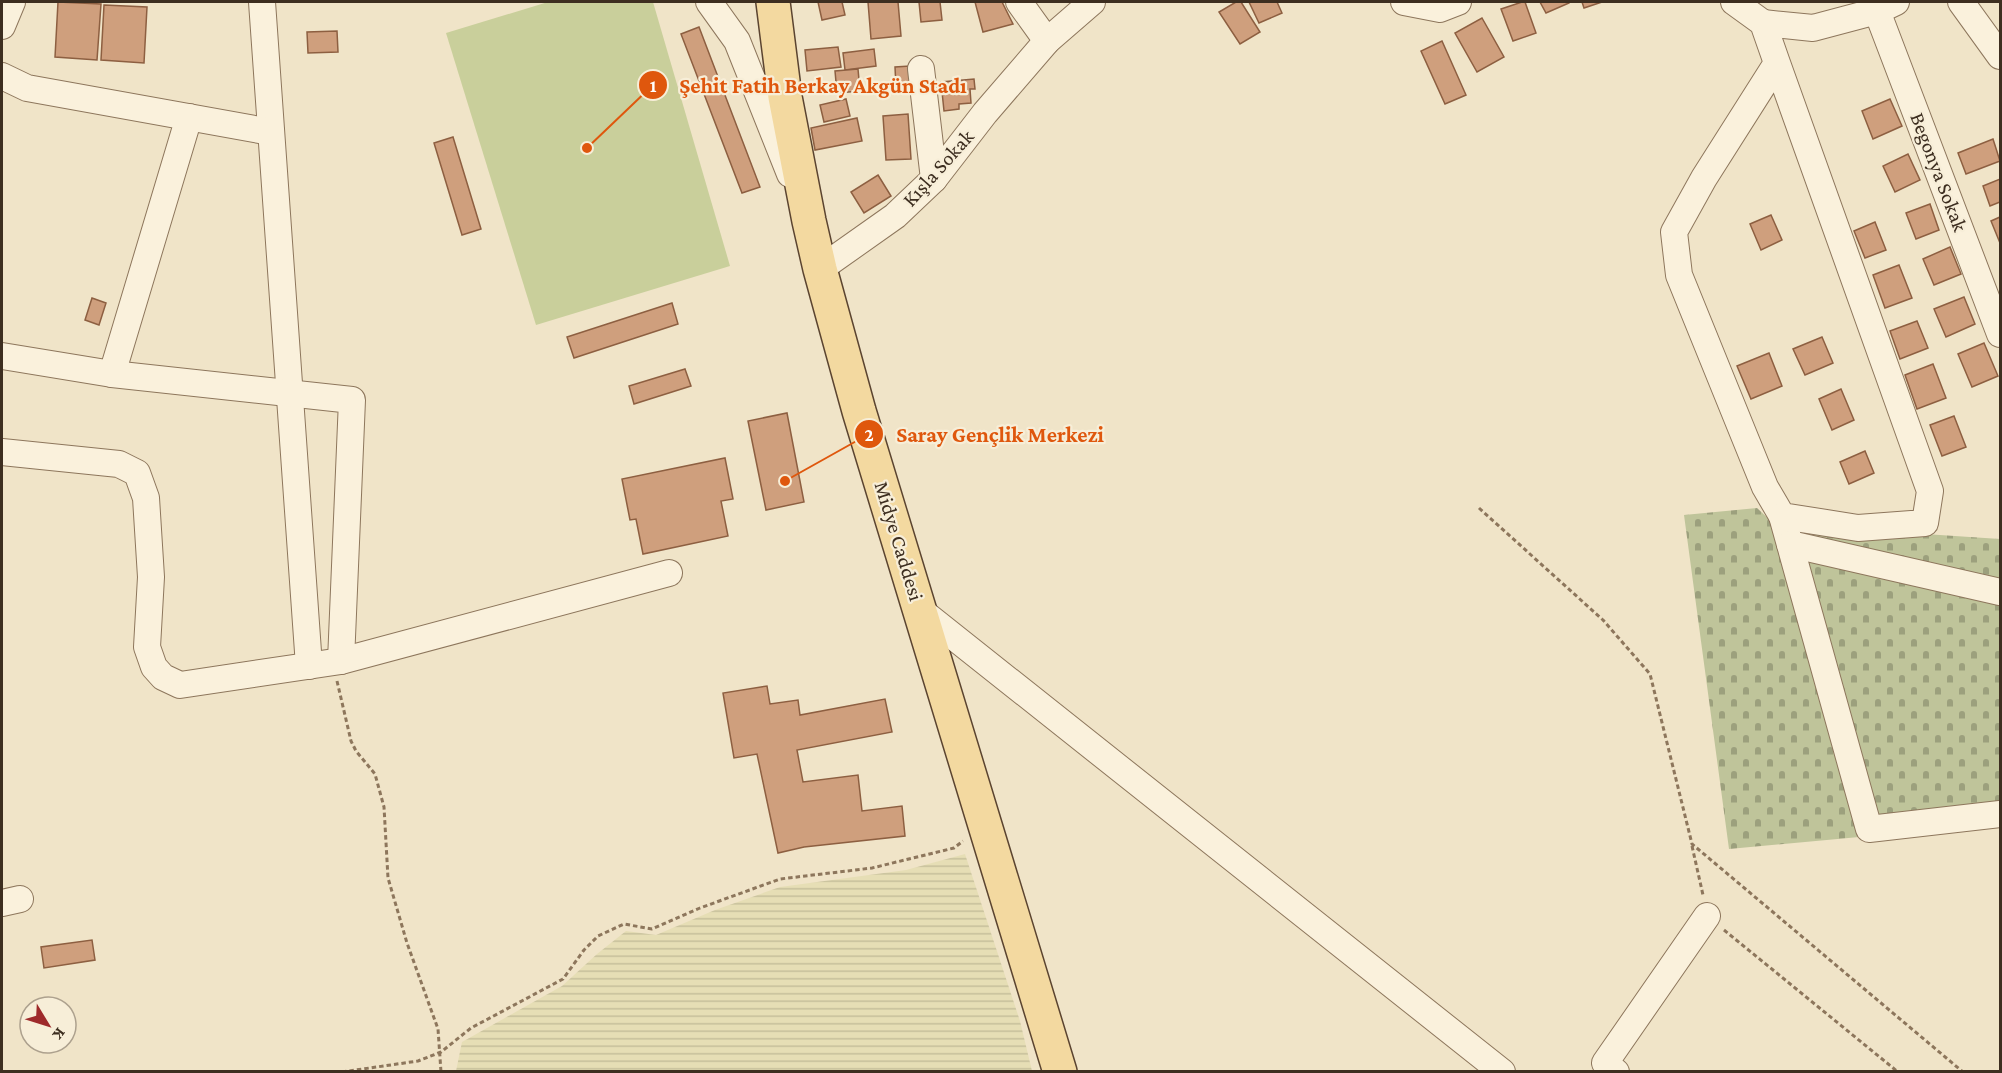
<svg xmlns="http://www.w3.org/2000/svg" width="2002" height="1073" viewBox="0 0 2002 1073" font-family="'Crimson Pro',serif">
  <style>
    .farmland { fill: url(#farmland-rules) }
    .cemetery { fill: url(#cemetery-stones) }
    .park { fill: #c9cf9b }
    .building { fill: #cf9f7d; stroke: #8d5f41; stroke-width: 1.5 }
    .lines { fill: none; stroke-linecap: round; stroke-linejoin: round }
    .minor-casing { stroke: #8d765c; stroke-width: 28 }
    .major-casing { stroke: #5b4430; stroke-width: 36 }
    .path { stroke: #8d765c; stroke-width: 3; stroke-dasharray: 4.5 3; stroke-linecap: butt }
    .minor { stroke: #faf1dc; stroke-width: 26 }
    .major { stroke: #f3d9a0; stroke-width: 33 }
    .labels { text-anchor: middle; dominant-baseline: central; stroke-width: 4.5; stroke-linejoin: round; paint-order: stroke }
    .street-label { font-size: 21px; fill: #3d2e20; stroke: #f7eed8 }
    .leader { fill: none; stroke: #df570d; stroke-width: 2 }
    .callout-dot { fill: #df570d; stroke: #f7eed8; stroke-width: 2 }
    .mark-label { font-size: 18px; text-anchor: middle; font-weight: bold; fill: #fff }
    .callout-label { font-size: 22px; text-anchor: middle; font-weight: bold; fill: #df570d; stroke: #f7eed8; stroke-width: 4.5; stroke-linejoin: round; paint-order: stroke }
  </style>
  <defs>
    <pattern id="farmland-rules" width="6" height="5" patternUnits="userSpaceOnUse" patternTransform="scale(1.5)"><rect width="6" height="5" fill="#e6deb5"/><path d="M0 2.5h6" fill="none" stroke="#c6bf9b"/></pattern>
    <pattern id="cemetery-stones" width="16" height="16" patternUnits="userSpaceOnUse" patternTransform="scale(1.5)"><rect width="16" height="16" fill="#bfc49a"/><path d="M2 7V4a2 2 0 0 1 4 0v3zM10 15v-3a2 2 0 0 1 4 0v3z" fill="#9ca07d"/></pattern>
  </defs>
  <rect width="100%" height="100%" fill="#f0e4c8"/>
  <path class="farmland" d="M965 854 1020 1021 1032 1071H456L462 1042 562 986 597 954 626 931 656 935 715 910 780 887 906 870Z"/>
  <path class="cemetery" d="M1757 508 1774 524 2000 539V824L1729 849 1684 515Z"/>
  <path class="park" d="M548 2H653L730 266 536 325 446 33Z"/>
  <g class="building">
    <path d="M58 2 101 4 97 60 55 57Z"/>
    <path d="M818 2H842L845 15 822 20Z"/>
    <path d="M868 2H898L901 36 871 39Z"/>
    <path d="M919 2H940L942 20 921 22Z"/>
    <path d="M975 2H1002L1013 24 983 32Z"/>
    <path d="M1236 2H1241L1260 32 1240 44 1219 12Z"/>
    <path d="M1249 2H1277L1282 13 1259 23Z"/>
    <path d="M1522 2H1525L1536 33 1513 41 1501 9Z"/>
    <path d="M1540 2H1569V3L1546 13Z"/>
    <path d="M1582 2H1602L1584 8Z"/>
    <path d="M104 5 147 7 144 63 101 60Z"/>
    <path d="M1482 18 1504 57 1477 72 1455 33Z"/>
    <path d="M699 27 760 187 742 193 681 34Z"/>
    <path d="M337 31 338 52 308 53 307 32Z"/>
    <path d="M1442 41 1466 95 1445 104 1421 51Z"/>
    <path d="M838 47 841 67 807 71 805 50Z"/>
    <path d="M874 49 876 66 845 70 843 53Z"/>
    <path d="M910 66 912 87 896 88 895 67Z"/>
    <path d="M858 69 860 91 837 93 835 71Z"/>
    <path d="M974 79 975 89H970L971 103 959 104V109L944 111 941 82Z"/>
    <path d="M846 99 850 116 824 122 820 105Z"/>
    <path d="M1890 99 1902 126 1873 139 1862 111Z"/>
    <path d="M908 114 911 159 886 160 883 116Z"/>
    <path d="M857 118 862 141 815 150 811 128Z"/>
    <path d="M453 137 481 229 462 235 434 143Z"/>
    <path d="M1993 139 2000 161 1966 174 1958 153Z"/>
    <path d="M1908 154 1920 180 1895 192 1883 166Z"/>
    <path d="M878 175 891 196 864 213 851 192Z"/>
    <path d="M2000 179V202L1990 206 1983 186Z"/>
    <path d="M1930 204 1939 230 1916 239 1906 213Z"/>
    <path d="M1771 215 1782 240 1761 250 1750 224Z"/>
    <path d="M2000 217V243L1991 221Z"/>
    <path d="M1875 222 1886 250 1865 258 1854 231Z"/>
    <path d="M1950 247 1961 274 1934 285 1923 259Z"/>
    <path d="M1899 265 1912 298 1885 308 1873 275Z"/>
    <path d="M1964 297 1975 324 1946 337 1934 309Z"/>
    <path d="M92 298 106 303 99 325 85 320Z"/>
    <path d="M672 303 678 324 574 358 567 337Z"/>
    <path d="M1917 321 1928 348 1900 359 1890 331Z"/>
    <path d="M1822 337 1833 363 1805 375 1793 349Z"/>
    <path d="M1984 343 1998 376 1972 387 1958 354Z"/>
    <path d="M1769 353 1782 386 1751 399 1737 366Z"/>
    <path d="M1933 364 1946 398 1917 409 1905 375Z"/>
    <path d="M685 369 691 386 634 404 629 386Z"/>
    <path d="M1841 389 1854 420 1832 430 1819 399Z"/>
    <path d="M787 413 804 502 766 510 748 421Z"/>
    <path d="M1954 416 1966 447 1942 456 1930 425Z"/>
    <path d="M1865 451 1874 473 1849 484 1840 462Z"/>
    <path d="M725 458 733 499 721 501 728 536 643 554 636 519 630 520 622 479Z"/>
    <path d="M767 686 770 704 798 700 800 715 885 699 892 732 797 750 803 782 858 775 862 811 902 806 905 836 804 847 778 853 757 754 734 758 723 693Z"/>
    <path d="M92 940 95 960 44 968 41 947Z"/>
  </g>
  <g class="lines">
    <defs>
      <g id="minor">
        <path d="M262 2 309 666"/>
        <path d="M709 2 737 41 790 174"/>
        <path d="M1019 2 1047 41"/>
        <path d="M1404 2 1440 9 1458 2"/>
        <path d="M1734 2 1763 23 1777 63 1930 491 1925 523 1858 528 1782 516 1765 487 1679 275 1674 232 1704 178 1777 63"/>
        <path d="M1961 2 2000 56"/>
        <path d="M1877 11 2000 334"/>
        <path d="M1763 23 1813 28 1877 11 1896 2"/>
        <path d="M2 26 12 2"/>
        <path d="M921 69 934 179"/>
        <path d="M2 76 27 88 271 132"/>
        <path d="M820 269 895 216 934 179 985 113 1047 41 1092 2"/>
        <path d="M2 356 112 374 352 400 341 661"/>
        <path d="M112 374 189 117"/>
        <path d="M2 452 119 464 137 473 146 498 151 577 147 647 154 667 163 677 180 685 341 661 669 573"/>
        <path d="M1782 516 1869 829 2000 814"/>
        <path d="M1790 544 2000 592"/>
        <path d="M920 610 1502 1072"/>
        <path d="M2 903 20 899"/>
        <path d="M1616 1072 1605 1063 1707 916"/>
      </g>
      <path id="major" d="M773 2 785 97 809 221 820 269 859 411 1060 1072"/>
    </defs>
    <use href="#minor" class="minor-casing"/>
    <use href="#major" class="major-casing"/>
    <g class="path">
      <path d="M1479 508 1603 620 1650 674 1692 844 1963 1072"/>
      <path d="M337 681 351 741 356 751 375 774 384 807 388 878 407 943 438 1029 441 1072"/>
      <path d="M1692 846 1703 895"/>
      <path d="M1724 930 1898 1072"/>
      <path d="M342 1072 418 1061 441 1052 471 1028 563 979 584 950 598 936 624 924 652 929 700 908 780 879 872 868 954 848 963 841"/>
    </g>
    <use href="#minor" class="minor"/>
    <use href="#major" class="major"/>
  </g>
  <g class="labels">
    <g class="street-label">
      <text transform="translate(938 168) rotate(-48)">Kışla Sokak</text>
      <text transform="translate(1939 172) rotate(69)">Begonya Sokak</text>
      <text transform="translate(899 541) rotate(73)">Midye Caddesi</text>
    </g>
  </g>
  <path class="leader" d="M587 148L653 85M785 481L869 434"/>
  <g class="callout-dot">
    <circle cx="587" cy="148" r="6"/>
    <circle cx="785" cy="481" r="6"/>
    <circle cx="653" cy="85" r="15"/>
    <circle cx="869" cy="434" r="15"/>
  </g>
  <g class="mark-label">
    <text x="653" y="92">1</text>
    <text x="869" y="441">2</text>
  </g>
  <g class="callout-label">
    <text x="823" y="93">Şehit Fatih Berkay Akgün Stadı</text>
    <text x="1000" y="442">Saray Gençlik Merkezi</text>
  </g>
  <rect width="2002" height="1073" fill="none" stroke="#3d2e20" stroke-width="6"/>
  <g transform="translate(48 1025) rotate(128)"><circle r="28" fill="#f7eed8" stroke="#ada18e" stroke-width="1.5"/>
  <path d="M0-4.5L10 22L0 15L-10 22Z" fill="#9e2a2b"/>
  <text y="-9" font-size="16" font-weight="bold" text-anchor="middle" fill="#3d2e20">K</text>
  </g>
</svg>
